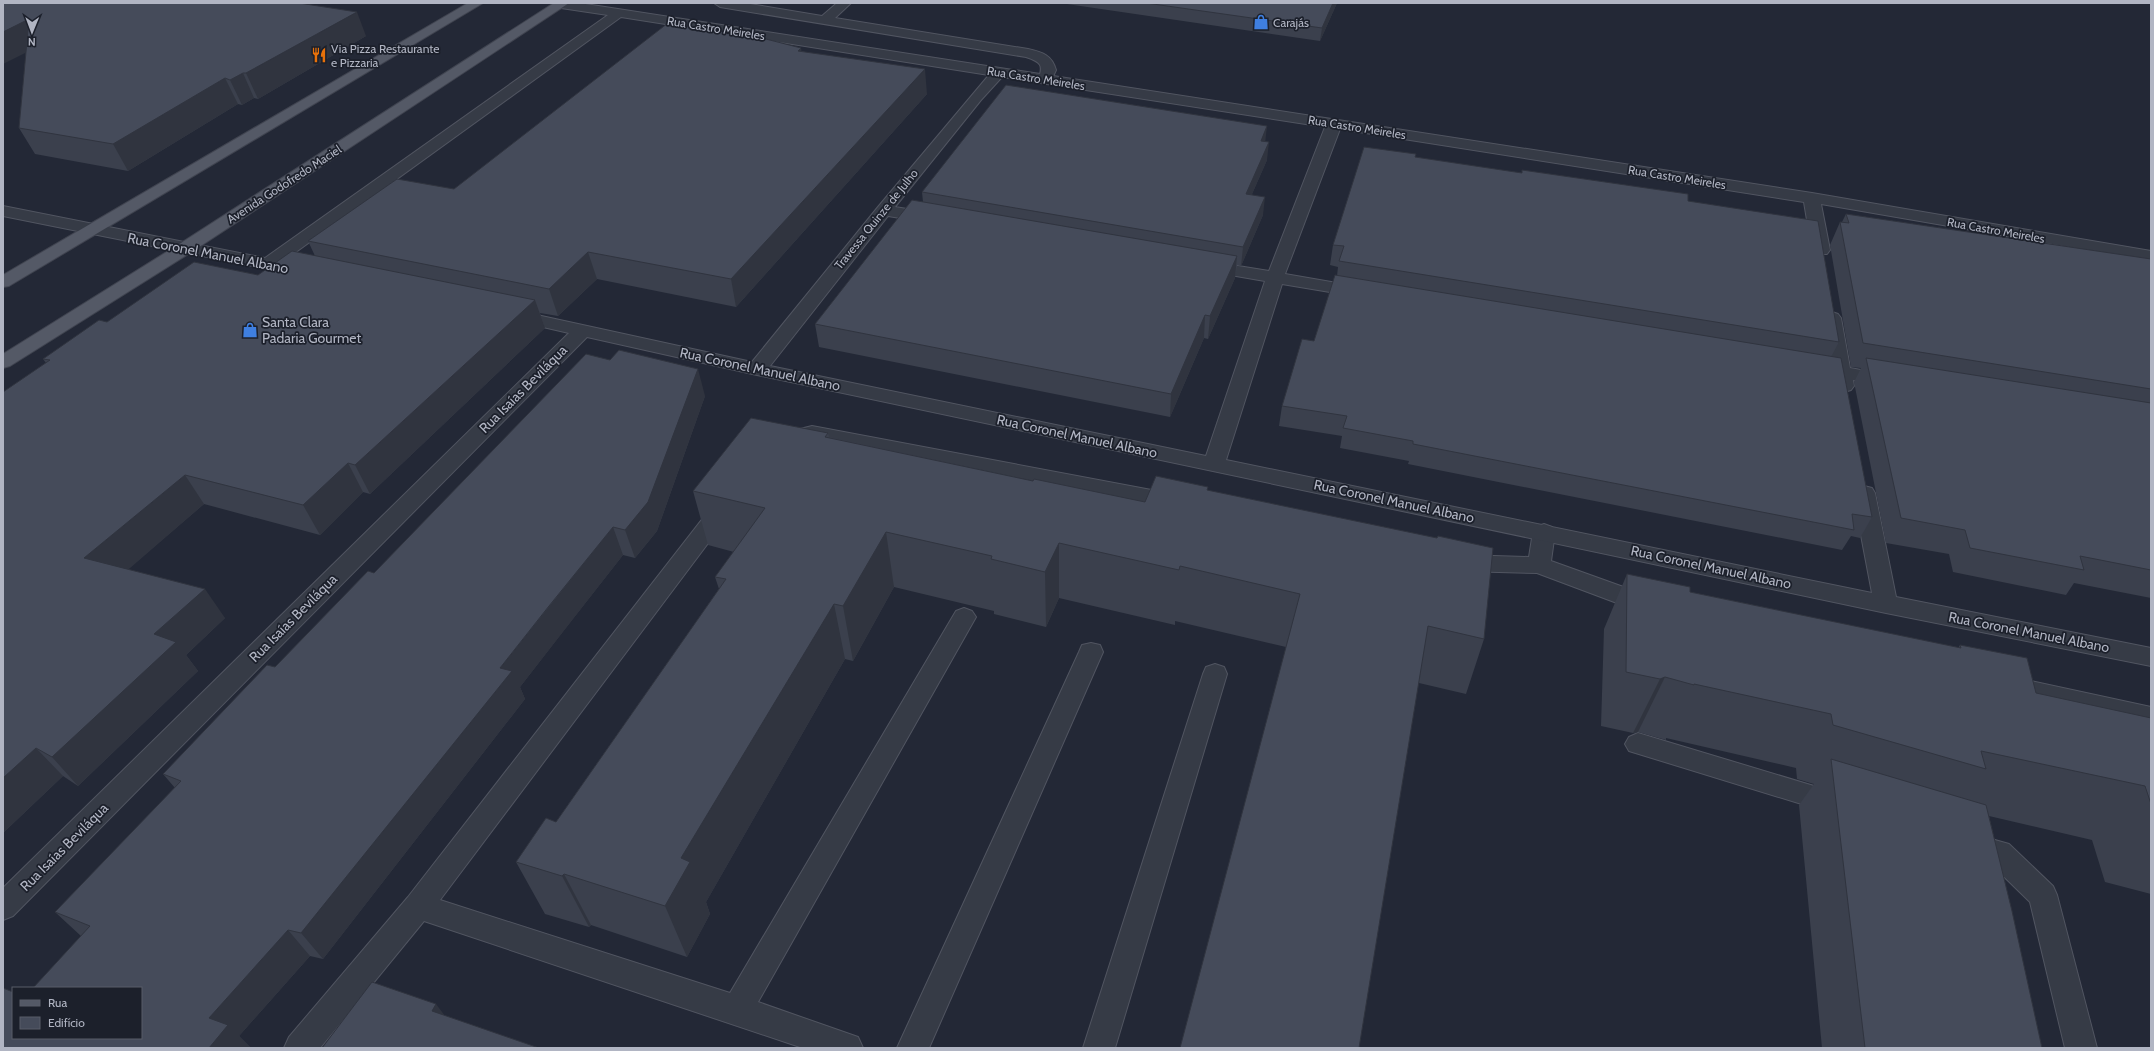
<svg xmlns="http://www.w3.org/2000/svg" width="2154" height="1051" viewBox="0 0 2154 1051" font-family="Cabin,sans-serif">
  <style>
    .lines { fill: none; stroke-linecap: round; stroke-linejoin: round }
    .service-casing { stroke: #515561; stroke-width: 2 }
    .minor-casing { stroke: #515561; stroke-width: 2 }
    .primary-casing { stroke: #404450; stroke-width: 2 }
    .service { fill: #363b46; fill-rule: evenodd }
    .minor { fill: #363b46; fill-rule: evenodd }
    .primary { fill: #545966; fill-rule: evenodd }
    .wall { fill: #3b404d }
    .shaded-wall { fill: #30343f }
    .building { fill: #454b5a; stroke: #30343f }
    .labels { text-anchor: middle; dominant-baseline: central; stroke-width: 3.5; stroke-linejoin: round; paint-order: stroke }
    .far-poi-label { font-size: 12px; fill: #b1b5c3; stroke: #1c202b; text-anchor: start }
    .far-street-label { font-size: 12px; fill: #b1b5c3; stroke: #1c202b }
    .street-label { font-size: 14px; fill: #b1b5c3; stroke: #1c202b }
    .poi-label { font-size: 14px; fill: #b1b5c3; stroke: #1c202b; text-anchor: start }
  </style>
  <rect width="100%" height="100%" fill="#232836"/>
  <g class="lines">
    <defs>
      <g id="service">
        <path d="M714 3H744L822 16 837 3H851L835 18 1028 49C1042 52 1052 55 1056 70L1050 83H1040L1038 80C1044 65 1041 62 1026 57L720 7Z"/>
        <path d="M812 426 1178 495 1186 497 1189 502 1186 507 1178 509 812 440 799 443 792 441 789 436 792 431Z"/>
        <path d="M722 502 730 504 733 509 730 514 440 900 730 993 956 611 964 608 972 611 976 617 758 1002 858 1037 863 1048H803L424 921 320 1048H284L289 1037 408 897 714 504Z"/>
        <path d="M1544 524 1552 527 1555 532 1551 561 1629 589 1655 596 1659 602 1655 608 1647 611 1625 606 1537 573 1462 571 1454 569 1451 563 1454 557 1462 555 1529 557 1533 532 1536 527Z"/>
        <path d="M1091 643 1100 645 1103 652 929 1048H897L1079 652 1082 645Z"/>
        <path d="M1215 664 1224 667 1227 674 1115 1048H1083L1203 674 1206 667Z"/>
        <path d="M2008 676 2151 707V727L1999 693 1996 686 1999 679Z"/>
        <path d="M1638 733 1834 792 1844 795 1847 803 1844 811 1834 814 1629 751 1625 744 1629 737Z"/>
        <path d="M1970 833 2009 844 2053 886 2057 895 2097 1048H2065L2030 902 1990 863 1960 854 1956 845 1960 836Z"/>
      </g>
      <g id="minor">
        <path d="M555 3H579L1812 193 2151 251V261L1821 204 1830 250 1827 254H1815L1812 250 1804 202 1340 129 1285 274 1360 287 1366 288 1369 292 1366 296 1360 297 1282 284 1226 460 1872 593 1853 493 1856 488 1864 486 1872 488 1875 493 1896 597 2151 648V666L1886 613 757 375 587 337 13 916 3 920V888L569 333 508 319 505 315 508 311 514 310 752 362 878 207 989 75 621 17 282 262 308 267 311 271 308 275 302 276 3 216V206L265 258 608 15 561 8 556 7ZM1002 77 1325 127 1269 271 1207 261 1201 262 1198 266 1201 270 1207 271 1265 281 1206 456 770 366 888 216 931 223 937 222 939 218 937 214 895 207 981 100Z"/>
        <path d="M1832 312 1838 314 1841 318 1850 368 1894 376 1897 380 1894 384 1887 386 1853 380 1854 386 1851 390 1844 392 1837 390 1833 377 1807 372 1804 368 1807 364 1814 362 1831 365 1823 318 1826 314Z"/>
      </g>
      <g id="primary">
        <path d="M468 3H483L9 286 3 287V275Z"/>
        <path d="M554 3H569L193 251 10 366 3 368V354L181 243Z"/>
      </g>
    </defs>
    <use href="#service" class="service-casing"/>
    <use href="#minor" class="minor-casing"/>
    <use href="#primary" class="primary-casing"/>
    <use href="#service" class="service"/>
    <use href="#minor" class="minor"/>
    <use href="#primary" class="primary"/>
  </g>
  <g class="wall">
    <path d="M3 3 366 36 258 99 254 98 242 105 238 104 128 171 35 154 19 128 26 52Z"/>
    <path d="M1060 3H1337L1320 41Z"/>
    <path d="M802 51 927 94 736 307 597 279 558 316 540 313 545 328 370 494 363 492 320 535 204 504 128 569 225 618 186 655 198 671 78 786 63 776 3 833 46 363 43 359 107 322 258 275 315 256 308 241 454 189Z"/>
    <path d="M1265 141 1267 160 1252 194 1263 215 1241 266 1237 265 1235 278 1208 339 1204 338 1170 417 819 347 815 324 923 202 922 192Z"/>
    <path d="M1415 157 1688 201 1839 342 1831 357 1872 517 1860 538 1851 536 1842 550 1408 464 1409 461 1340 448 1342 436 1279 426 1282 406 1314 341 1337 276 1338 267 1330 265 1333 245Z"/>
    <path d="M1846 214 2151 259V598L2074 583 2066 595 1953 572 1949 554 1886 543 1854 382 1861 368 1851 367 1830 245 1840 222H1842Z"/>
    <path d="M705 396 657 531 635 558 623 555 561 634 520 687 525 699 323 959 310 956 239 1036 251 1048H3L13 1038 81 936 55 912 175 788 163 774 374 573Z"/>
    <path d="M828 433 829 437 1033 481 1145 502 1208 487 1207 490 1484 639 1466 694 1419 683 1286 647 1175 621V625L1059 598 1046 627 994 614V611L894 587 853 661 845 659 706 902 710 914 687 957 591 925 589 927 545 914 516 862 556 822 719 589 715 577 734 552 708 545 693 491Z"/>
    <path d="M1627 574 1690 592 1958 648 1960 645 2036 693 2151 718V894L2105 882 2092 840 1989 816 2042 1048H1822L1799 805 1814 784 1797 779 1796 768 1666 738V740L1638 732 1633 733 1601 726 1604 629Z"/>
  </g>
  <g class="shaded-wall">
    <path d="M1333 3H1337L1320 41 1322 28Z"/>
    <path d="M357 12 366 36 258 99 246 73Z"/>
    <path d="M29 19 43 44 3 64V32Z"/>
    <path d="M801 48 805 72 798 51Z"/>
    <path d="M925 69 927 94 736 307 731 279Z"/>
    <path d="M243 73 254 98 242 105 230 80Z"/>
    <path d="M225 78 238 104 128 171 113 144Z"/>
    <path d="M1267 126 1265 144 1261 141Z"/>
    <path d="M1269 142 1267 160 1244 212 1246 194Z"/>
    <path d="M1265 197 1263 215 1241 266 1243 247Z"/>
    <path d="M588 252 597 279 558 316 549 289Z"/>
    <path d="M1237 256 1235 278 1208 339 1210 316Z"/>
    <path d="M535 300 545 328 370 494 355 465Z"/>
    <path d="M1205 315 1204 338 1170 417 1171 394Z"/>
    <path d="M698 369 705 396 657 531 635 558 625 530Z"/>
    <path d="M348 463 363 492 320 535 303 505Z"/>
    <path d="M185 475 204 504 107 588 84 558Z"/>
    <path d="M613 527 623 555 520 687 525 699 323 959 301 933 500 668Z"/>
    <path d="M886 532 894 587 853 661 843 606Z"/>
    <path d="M1059 543V598L1046 627 1045 572Z"/>
    <path d="M205 589 225 618 186 655 198 671 78 786 52 757 154 634Z"/>
    <path d="M834 604 845 659 706 902 710 914 687 957 665 906 681 858Z"/>
    <path d="M1665 677 1638 732 1633 733 1660 679Z"/>
    <path d="M36 748 63 776 3 833V778Z"/>
    <path d="M564 874 591 925 589 927 562 876Z"/>
    <path d="M288 930 310 956 239 1036 251 1048H209V1018Z"/>
    <path d="M436 1004 469 1048 432 1011Z"/>
  </g>
  <g class="building">
    <path d="M3 3H299L357 12 246 73H243L230 80 225 78 113 144 19 128 29 19 3 32Z"/>
    <path d="M1146 3H1333L1322 28Z"/>
    <path d="M668 23 758 37 801 48 798 51 925 69 731 279 588 252 549 289 308 241 397 179 454 189Z"/>
    <path d="M1006 85 1267 126 1261 141 1269 142 1246 194 1265 197 1243 247 922 192Z"/>
    <path d="M1364 147 1416 154 1415 157 1522 173V170L1688 194V201L1818 221 1839 342 1339 261 1344 246 1333 245Z"/>
    <path d="M912 200 1237 256 1210 316 1205 315 1171 394 815 324Z"/>
    <path d="M1846 214 2151 259V389L1863 343 1840 222 1849 223Z"/>
    <path d="M292 251 535 300 355 465 348 463 303 505 185 475 84 558 205 589 154 634 176 642 52 757 36 748 3 778V392L50 360 43 359 99 320 107 322 194 262 258 275Z"/>
    <path d="M1335 275 1841 358 1872 517 1852 514 1854 530 1413 444V441L1343 428 1347 416 1282 406 1302 339 1314 341Z"/>
    <path d="M619 350 698 369 648 502 625 530 613 527 549 606 500 668 512 671 301 933 288 930 209 1018 228 1025 209 1048H3V988L13 992V1038H141V988H33L90 926 55 912 181 781 163 774 267 665 275 667 368 571 374 573 586 354 610 360Z"/>
    <path d="M1866 358 2151 403V570L2080 556 2084 570 1970 548 1965 530 1901 518Z"/>
    <path d="M751 418 828 433 825 437 1033 481 1034 479 1145 502 1156 476 1208 487 1207 490 1437 538 1438 536 1493 548 1484 639 1428 626 1359 1048H1180L1300 594 1180 566 1179 570 1059 543 1045 572 991 559 992 556 886 532 843 606 834 604 681 858 690 862 665 906 564 874 562 876 516 862 546 818 556 822 726 579 715 577 765 508 693 491Z"/>
    <path d="M1627 574 1690 587V592L1961 648 1960 645 2027 658 2036 693 2151 718V804L2145 786 1981 751 1986 769 1833 725 1831 714 1694 684V685L1665 677 1660 679 1626 672Z"/>
    <path d="M1831 759 1986 805 2012 911 2042 1048H1865Z"/>
    <path d="M372 982 436 1004 432 1011 539 1048H322Z"/>
  </g>
  <defs>
    <symbol id="shop-bare" viewBox="-9 -9 18 18"><path d="M-5-2.5h2.3a2.7 3.5 0 0 1 5.4 0H5L5.5 6h-11ZM-1.5-2.5h3a1.5 2.3 0 0 0-3 0Z" fill="#3f7fe0" stroke="#1c202b" stroke-width="2.5" paint-order="stroke"/></symbol>
    <symbol id="restaurant-bare" viewBox="-9 -9 18 18"><path d="M-5-6h1v4h1v-4h1v4h1v-4h1v5L-1.5 .5V6h-2V.5L-5-1ZM5-6V6H3V1.5H1.5Q1.5-4 5-6Z" fill="#e8710a" stroke="#1c202b" stroke-width="2.5" paint-order="stroke"/></symbol>
  </defs>
  <g fill-rule="evenodd">
    <use href="#shop-bare" x="1250" y="11" width="22" height="22"/>
    <use href="#restaurant-bare" x="308" y="44" width="22" height="22"/>
    <use href="#shop-bare" x="239" y="319" width="22" height="22"/>
  </g>
  <g class="labels">
    <g class="far-poi-label">
      <text x="1273" y="22">Carajás</text>
      <text x="331" y="48">Via Pizza Restaurante<tspan x="331" dy="14">e Pizzaria</tspan></text>
    </g>
    <g class="far-street-label">
      <text transform="translate(716 28) rotate(9)">Rua Castro Meireles</text>
      <text transform="translate(1036 78) rotate(9)">Rua Castro Meireles</text>
      <text transform="translate(1357 127) rotate(9)">Rua Castro Meireles</text>
      <text transform="translate(1677 177) rotate(9)">Rua Castro Meireles</text>
      <text transform="translate(284 184) rotate(-33)">Avenida Godofredo Maciel</text>
      <text transform="translate(876 219) rotate(-51)">Travessa Quinze de Julho</text>
      <text transform="translate(1996 230) rotate(10)">Rua Castro Meireles</text>
    </g>
    <g class="street-label">
      <text transform="translate(208 253) rotate(11)">Rua Coronel Manuel Albano</text>
      <text transform="translate(760 369) rotate(12)">Rua Coronel Manuel Albano</text>
      <text transform="translate(523 389) rotate(-45)">Rua Isaías Beviláqua</text>
      <text transform="translate(1077 436) rotate(12)">Rua Coronel Manuel Albano</text>
      <text transform="translate(1394 501) rotate(12)">Rua Coronel Manuel Albano</text>
      <text transform="translate(1711 567) rotate(12)">Rua Coronel Manuel Albano</text>
      <text transform="translate(293 618) rotate(-45)">Rua Isaías Beviláqua</text>
      <text transform="translate(2029 632) rotate(11)">Rua Coronel Manuel Albano</text>
      <text transform="translate(64 847) rotate(-45)">Rua Isaías Beviláqua</text>
    </g>
    <g class="poi-label">
      <text x="262" y="322">Santa Clara<tspan x="262" dy="16">Padaria Gourmet</tspan></text>
    </g>
  </g>
  <rect width="2154" height="1051" fill="none" stroke="#b1b5c3" stroke-width="8"/>
  <rect x="12" y="987" width="130" height="52" fill="#1c202b" stroke="#585c68"/>
  <rect x="20" y="1000" width="20" height="6" fill="#545966" stroke="#585c68"/>
  <text x="48" y="1007" font-size="12" fill="#b1b5c3">Rua</text>
  <rect x="20" y="1017" width="20" height="12" fill="#454b5a" stroke="#585c68"/>
  <text x="48" y="1027" font-size="12" fill="#b1b5c3">Edifício</text>
  <g transform="translate(32 32) rotate(181)" stroke="#1c202b" stroke-width="3" paint-order="stroke">
  <path d="M0-3L7 15L0 10L-7 15Z" fill="#b1b5c3"/>
  <text y="-6" font-size="11" font-weight="bold" text-anchor="middle" fill="#b1b5c3">N</text>
  </g>
</svg>
